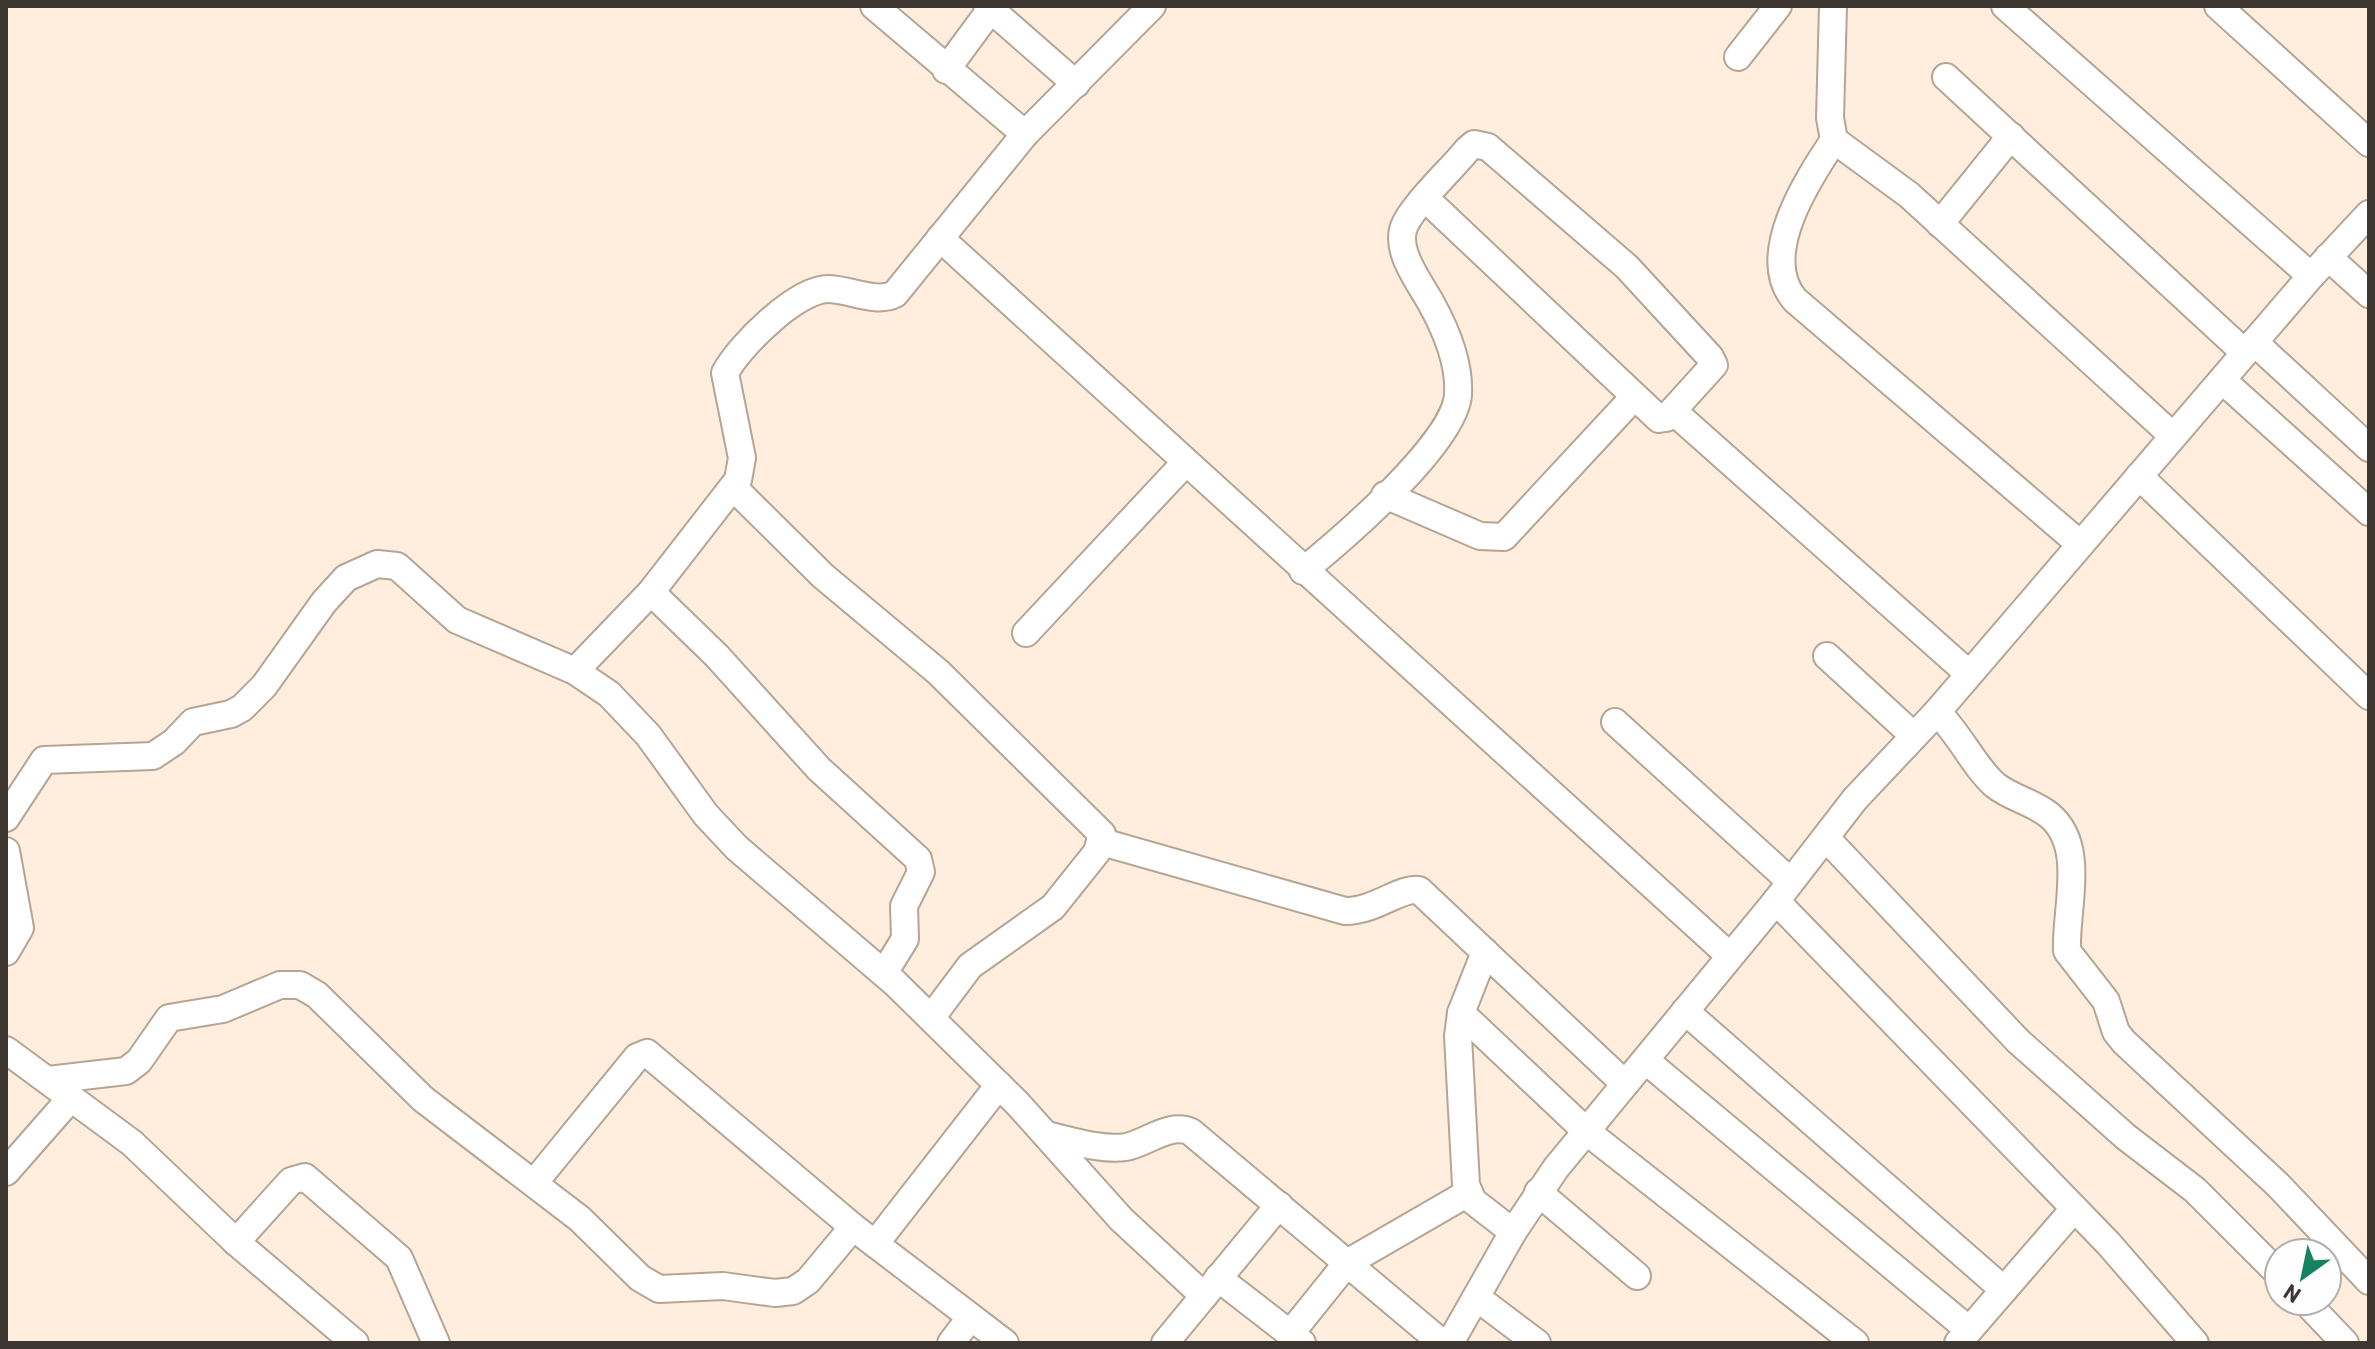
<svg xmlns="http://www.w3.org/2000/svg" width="2375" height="1349" viewBox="0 0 2375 1349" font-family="Barlow,sans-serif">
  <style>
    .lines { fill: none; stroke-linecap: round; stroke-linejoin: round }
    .minor-casing { stroke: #b4a595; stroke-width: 30 }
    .minor { stroke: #fff; stroke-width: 26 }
  </style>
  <rect width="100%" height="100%" fill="#fed"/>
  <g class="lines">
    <defs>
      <g id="minor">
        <path d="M874 6 1025 134"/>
        <path d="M987 6 1076 84"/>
        <path d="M1833 6 1830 118 1834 140 1909 195 2173 436"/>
        <path d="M2005 6 2311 276"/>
        <path d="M2218 6 2369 143"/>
        <path d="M1738 57 1778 6"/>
        <path d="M946 70 991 9"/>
        <path d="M1946 77 2245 353"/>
        <path d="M1834 140C1808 179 1757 256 1795 300L2080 544"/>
        <path d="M1940 224 2011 136"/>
        <path d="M940 238 1730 956"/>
        <path d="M2328 257 2369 294"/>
        <path d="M2254 342 2369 448"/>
        <path d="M2222 380 2369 512"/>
        <path d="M1673 411 1968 673"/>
        <path d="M2139 476 2369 696"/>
        <path d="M734 488 823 576 938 672 1102 834 1097 852 1053 907 970 966 931 1018"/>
        <path d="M1385 495 1480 536 1504 537 1634 397"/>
        <path d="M1303 571C1341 540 1454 444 1458 395 1460 364 1446 330 1431 303 1420 283 1397 254 1403 230 1408 209 1452 169 1467 150L1474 144 1488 147 1627 267 1710 357 1714 365 1666 418 1659 419 1426 199"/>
        <path d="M651 592 717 656 819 769 918 859 921 872 904 906 905 939 884 973"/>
        <path d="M1026 633 1185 463"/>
        <path d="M1827 656 1914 736"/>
        <path d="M575 671 651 592 738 480 742 458 725 373C739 346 797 289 828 289 849 289 876 304 895 294L1025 134 1152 6"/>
        <path d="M1937 712C1959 733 1975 768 1995 785 2011 798 2033 802 2049 815 2087 846 2065 909 2067 951L2106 1001 2116 1032 2124 1042 2278 1185 2369 1281"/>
        <path d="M1615 722 1790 881"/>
        <path d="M6 818 44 760 153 756 174 742 193 722 231 714 242 708 264 686 324 602 346 578 377 564 397 566 457 620 575 671 609 694 648 735 706 815 737 848 895 983 1017 1103 1121 1219 1204 1296"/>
        <path d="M1826 838 2018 1041 2126 1137 2195 1190 2279 1274"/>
        <path d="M1102 842 1345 911C1376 911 1400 887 1419 890L1625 1084"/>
        <path d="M6 851 20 928 6 952"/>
        <path d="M1485 952 1461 1013 1458 1036 1466 1185 1473 1201 1513 1232"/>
        <path d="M1685 1011 2004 1290"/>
        <path d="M1461 1013 1586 1131 1855 1343"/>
        <path d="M6 1050 132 1143 236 1242 355 1343"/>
        <path d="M1645 1060 1969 1330"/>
        <path d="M48 1080 126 1071 139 1061 169 1018 223 1009 280 985H300L317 995 423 1099 580 1219 640 1278 659 1289 723 1286 775 1293 793 1291 808 1281 853 1227"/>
        <path d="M1046 1135C1070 1140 1102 1151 1126 1147 1147 1143 1170 1122 1191 1132L1442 1343"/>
        <path d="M6 1172 71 1098"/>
        <path d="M534 1183 637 1057 647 1053 853 1227 1005 1343"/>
        <path d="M1538 1192 1637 1276"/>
        <path d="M236 1242 291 1181 305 1177 399 1258 436 1343"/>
        <path d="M875 1244 999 1085"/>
        <path d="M1218 1278 1302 1343"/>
        <path d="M1476 1297 1537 1343"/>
        <path d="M2305 1301 2345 1343"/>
        <path d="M1290 1334 1347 1263 1468 1193"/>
        <path d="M951 1343 970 1318"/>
        <path d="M1165 1343 1279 1205"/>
        <path d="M1450 1343 1513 1232 1556 1168 1776 901"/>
        <path d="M1958 1343 2074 1209"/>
        <path d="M2195 1343 2108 1243 1776 901 1855 799 1937 712 2311 276 2369 214"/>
      </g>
    </defs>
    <use href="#minor" class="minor-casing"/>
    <use href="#minor" class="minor"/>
  </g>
  <rect width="2375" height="1349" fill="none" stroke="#3e3731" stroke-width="16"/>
  <g transform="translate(2303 1277) rotate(213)"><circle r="38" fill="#fefefe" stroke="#b1aeac" stroke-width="2"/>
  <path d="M0-6L14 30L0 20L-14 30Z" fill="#158360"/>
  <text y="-12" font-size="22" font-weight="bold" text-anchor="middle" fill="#3e3731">N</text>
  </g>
</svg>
